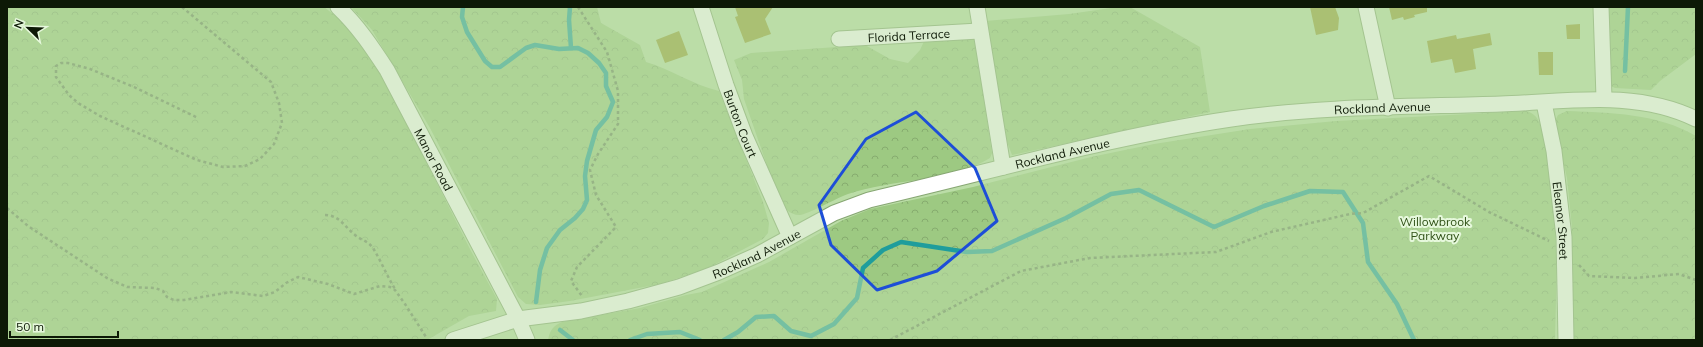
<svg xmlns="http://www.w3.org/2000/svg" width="1703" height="347" viewBox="0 0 1703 347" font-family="Mulish,sans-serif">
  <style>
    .forest { fill: url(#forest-crowns) }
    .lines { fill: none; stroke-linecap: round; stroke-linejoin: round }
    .stream { stroke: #1f9d9c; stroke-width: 4.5 }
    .building { fill: #949d34 }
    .minor-casing { stroke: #87a773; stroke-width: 17 }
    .path { stroke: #6b835d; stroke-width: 2.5; stroke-dasharray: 3 3; stroke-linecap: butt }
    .minor { stroke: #fff; stroke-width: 15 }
    .marked { fill: none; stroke: #1d4ed8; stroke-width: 3; stroke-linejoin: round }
    .labels { text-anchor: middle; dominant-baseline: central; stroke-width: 4; stroke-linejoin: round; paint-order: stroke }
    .street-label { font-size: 12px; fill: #0d1906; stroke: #e6f8dc }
    .park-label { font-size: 12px; fill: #305117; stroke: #e6f8dc }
  </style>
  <defs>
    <pattern id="forest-crowns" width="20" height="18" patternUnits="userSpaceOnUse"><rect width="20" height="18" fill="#9dc982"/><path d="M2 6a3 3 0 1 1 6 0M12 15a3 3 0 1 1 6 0" fill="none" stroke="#86ac6f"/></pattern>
  </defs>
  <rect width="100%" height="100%" fill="#bbdda7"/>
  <g class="forest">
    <path d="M7 7H324L337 17 360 40 396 102 471 251 497 299 496 311 469 316 427 340H7Z"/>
    <path d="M351 7H597L601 23 640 45 646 62C671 69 693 85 719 91L763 202 769 223 768 233 763 239 706 269 660 284 570 301 540 305 526 304 518 297 430 128 372 30Z"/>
    <path d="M1118 7H1130L1200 47 1210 112 1012 155 1003 131 985 21 1069 14Z"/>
    <path d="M1607 7H1696V54L1660 81 1651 90 1615 88 1611 86Z"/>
    <path d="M926 37 972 38 975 40 992 153 990 158C951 182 891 179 848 194 839 197 806 215 800 215 788 215 784 207 778 197L744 99 742 80 734 60 751 53 865 45 890 59 908 63 920 50Z"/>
    <path d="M1526 111C1534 113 1537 117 1540 124 1559 195 1557 267 1555 340H548C550 330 553 326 562 322L640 308 686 295 702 292 769 262 841 221 870 209 973 187 1091 157 1154 144 1250 129 1336 121Z"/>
    <path d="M1567 111C1611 113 1657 113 1696 136V340H1569L1572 228 1567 178 1554 123 1558 115Z"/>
  </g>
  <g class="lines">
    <g class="stream">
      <path d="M463 7 462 17 467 32 485 61 492 67H500L526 48 535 45 559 49 578 48 588 53 599 63 606 73V86L613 102 607 117 596 130 587 161 585 176 587 200 583 209 575 218 560 230 547 248 540 270 536 302"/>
      <path d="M570 7 569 20 571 48"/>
      <path d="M1625 71 1628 7"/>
      <path d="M560 330 573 340"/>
      <path d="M630 340 647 334 680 332 700 340"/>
      <path d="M724 340 738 332 756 317 774 316 791 331 811 336 834 324 857 298 863 268 883 250 901 242 967 252 992 251 1066 218 1111 194 1139 190 1214 227 1264 206 1310 191 1343 192 1363 223 1368 262 1397 304 1414 340"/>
    </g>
  </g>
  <g class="building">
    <path d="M735 7H773L765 19 771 34 745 43 735 17 738 16Z"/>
    <path d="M1310 7H1335L1339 18 1338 30 1316 35Z"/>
    <path d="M1389 7H1427V12L1414 15 1415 17 1404 20 1403 17 1392 20Z"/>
    <path d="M1580 24V39H1567L1566 25Z"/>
    <path d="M679 31 688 55 665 63 656 40Z"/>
    <path d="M1490 33 1492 45 1473 49 1476 69 1455 73 1452 59 1431 63 1427 41 1456 35 1457 39Z"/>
    <path d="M1538 52H1553V75H1539Z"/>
  </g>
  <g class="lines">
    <defs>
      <g id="minor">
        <path id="s1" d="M338 7C358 26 372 47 387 70L518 319 527 340"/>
        <path id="s2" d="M701 7 726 85 745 136 790 237"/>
        <path d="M977 7 1003 167"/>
        <path d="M1366 7 1388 108"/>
        <path d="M1601 7 1604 98"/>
        <path id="s3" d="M839 39 979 31"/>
        <path id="s4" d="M1544 103 1554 151 1564 237 1566 340"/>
        <path id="s5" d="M453 340 518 319 581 311 628 301 679 287 719 272 757 255 834 213 869 200C990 172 1109 137 1231 119 1320 106 1411 107 1501 104 1566 102 1635 89 1696 119"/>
      </g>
    </defs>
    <use href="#minor" class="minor-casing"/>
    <g class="path">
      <path d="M182 7 271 82 279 103 282 123 274 144 260 159 245 166 223 167 197 160 100 116 78 103 69 95 56 77V66L61 63H68L90 69 134 87 198 118"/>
      <path d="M578 7 607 52 618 91V124L598 154 590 170 596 195 616 227 577 267 571 281 582 296"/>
      <path d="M7 208 28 226 107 278 127 287 155 288 163 291 167 297 174 300H184L231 292 263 296 275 292 286 283 298 277 328 284 354 294 380 286 390 287 395 290 405 304 426 337"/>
      <path d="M325 215C339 215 345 227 355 235 361 240 368 241 373 248 381 261 387 276 395 289"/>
      <path d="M1579 265 1589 276 1635 278 1679 274 1696 280"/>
      <path d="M890 340 1021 271 1090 258 1216 252 1271 232 1350 214 1363 213 1429 176 1489 212 1549 241"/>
    </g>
    <use href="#minor" class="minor"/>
  </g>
  <path d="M0 0H1703V347H0ZM916 112 975 168 997 221 937 271 877 290 831 245 819 205 866 139Z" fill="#bbdda7" fill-opacity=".55" fill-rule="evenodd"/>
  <path class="marked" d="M916 112 975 168 997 221 937 271 877 290 831 245 819 205 866 139Z"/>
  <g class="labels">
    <g class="street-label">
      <text stroke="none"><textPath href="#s3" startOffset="70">Florida Terrace</textPath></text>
      <text stroke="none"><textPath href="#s5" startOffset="965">Rockland Avenue</textPath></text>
      <text stroke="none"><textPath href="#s2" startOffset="123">Burton Court</textPath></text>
      <text stroke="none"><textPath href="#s5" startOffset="641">Rockland Avenue</textPath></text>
      <text stroke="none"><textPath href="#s1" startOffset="181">Manor Road</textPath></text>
      <text stroke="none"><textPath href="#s4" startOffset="119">Eleanor Street</textPath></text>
      <text stroke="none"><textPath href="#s5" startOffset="317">Rockland Avenue</textPath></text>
    </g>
    <g class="park-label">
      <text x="1435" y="221">Willowbrook<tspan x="1435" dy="14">Parkway</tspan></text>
    </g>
  </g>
  <rect width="1703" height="347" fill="none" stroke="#0d1906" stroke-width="16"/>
  <g transform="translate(28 28) rotate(293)" stroke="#e6f8dc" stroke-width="3" paint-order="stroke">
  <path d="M0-3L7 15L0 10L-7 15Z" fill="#0d1906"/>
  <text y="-6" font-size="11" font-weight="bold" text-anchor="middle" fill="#0d1906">N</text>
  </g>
  <path d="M10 331v6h108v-6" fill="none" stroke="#0d1906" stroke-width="2"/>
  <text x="16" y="331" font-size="12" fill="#0d1906" stroke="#e6f8dc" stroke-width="3" paint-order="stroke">50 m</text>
</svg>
